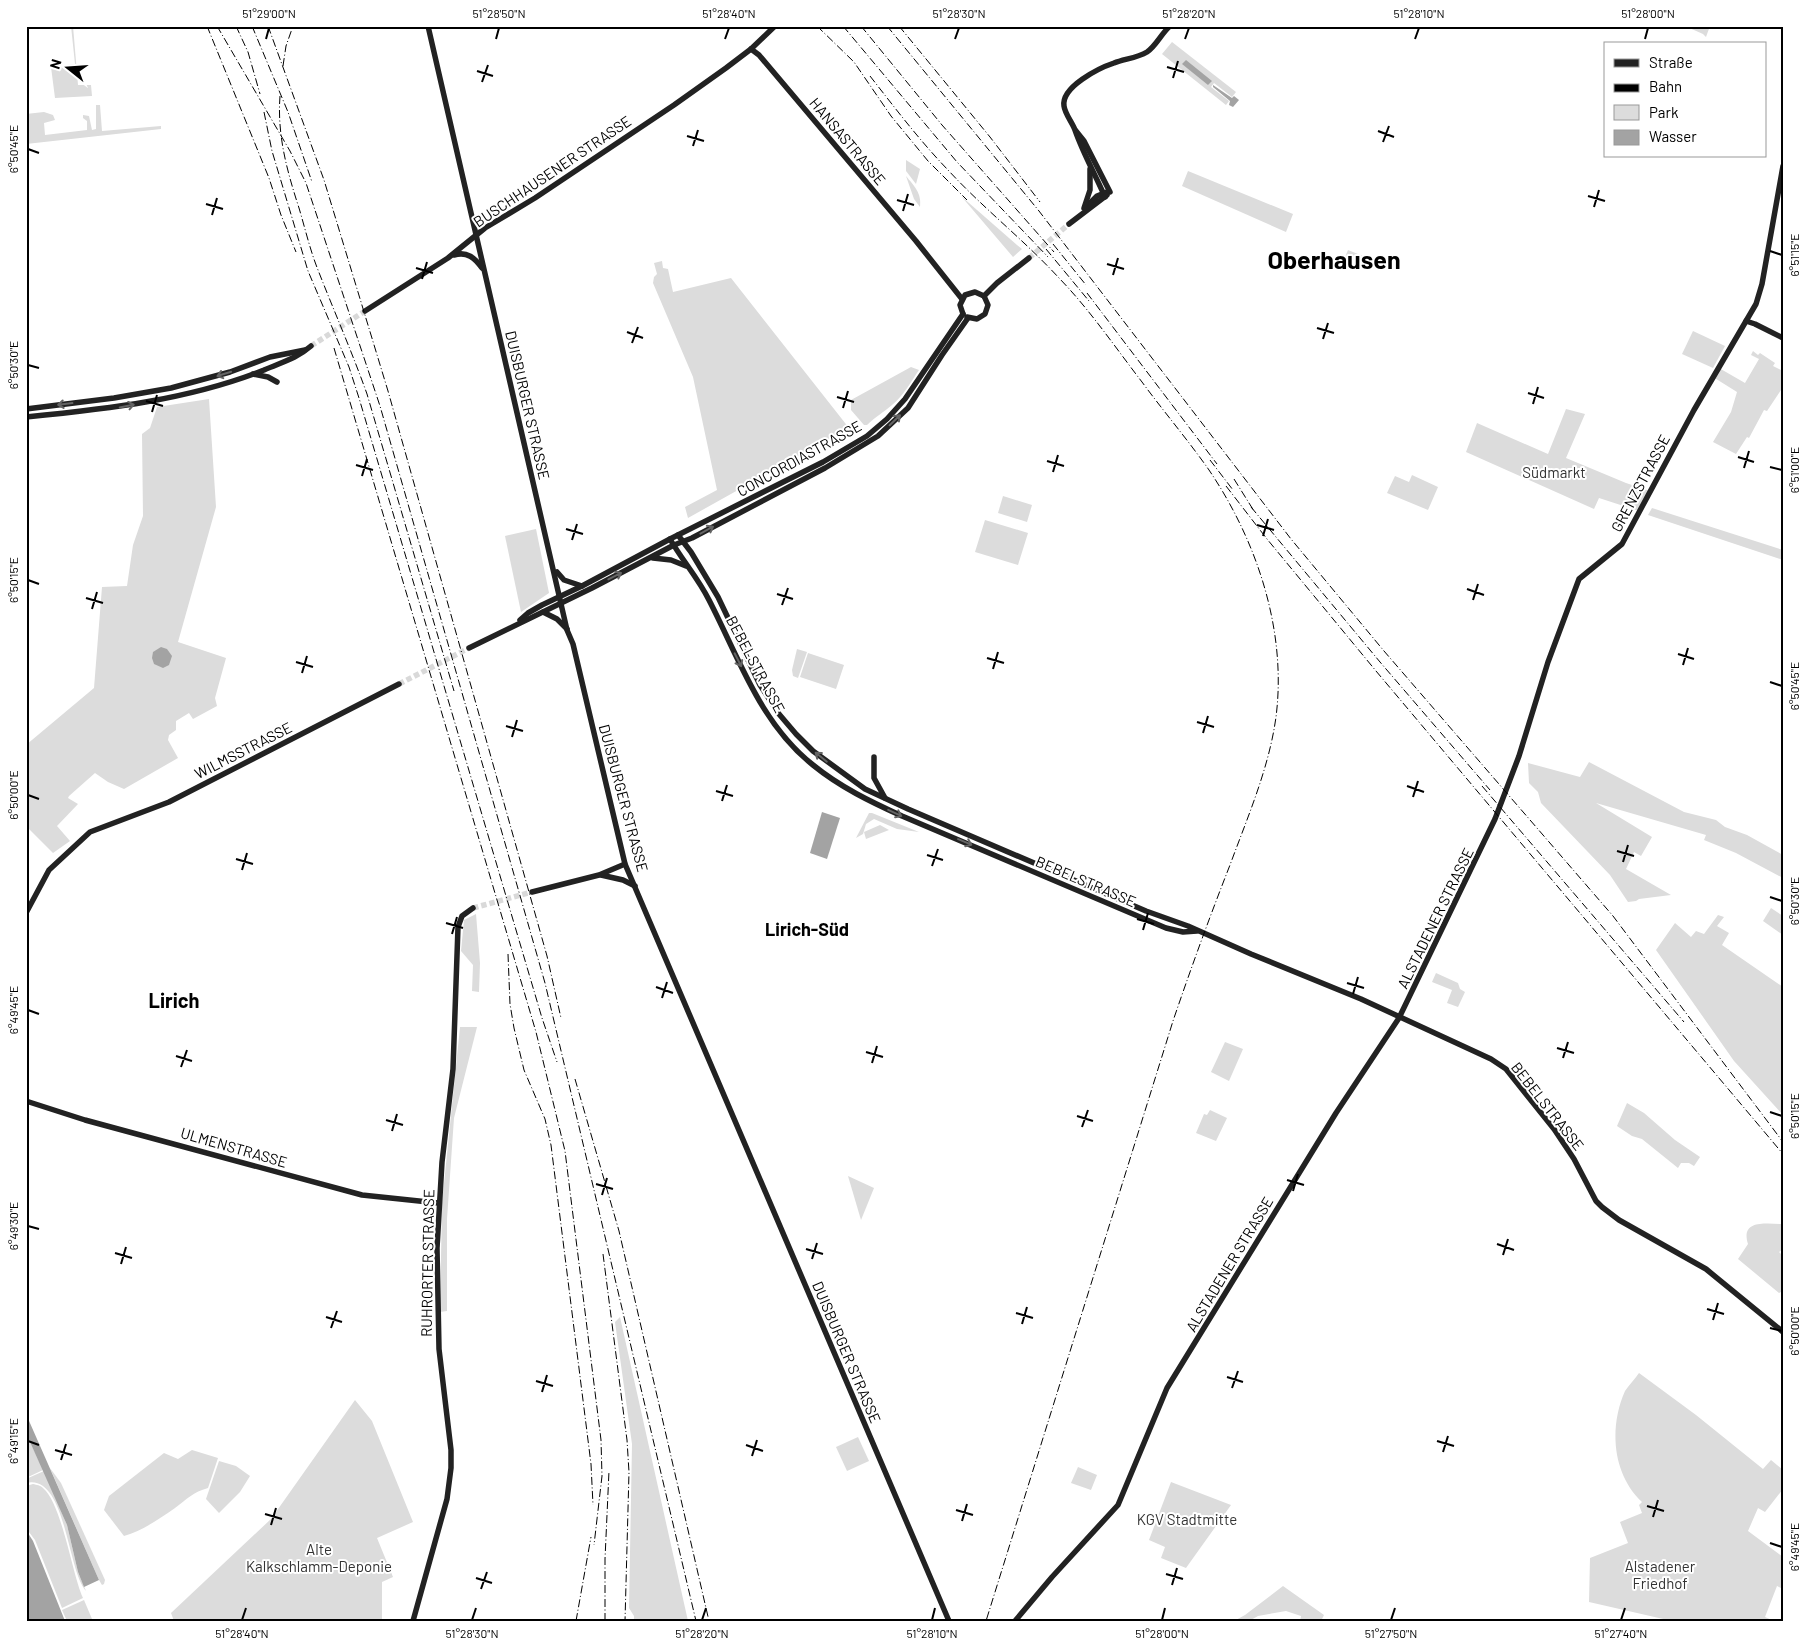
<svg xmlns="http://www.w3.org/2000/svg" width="1809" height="1647" viewBox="0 0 1809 1647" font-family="Barlow,sans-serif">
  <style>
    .green { fill: #dcdcdc }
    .water { fill: #a3a3a3 }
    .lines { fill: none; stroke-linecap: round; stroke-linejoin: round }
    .secondary-tunnel { stroke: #d9d9d9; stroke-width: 5.5; stroke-dasharray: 5.5 3; stroke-linecap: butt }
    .secondary { stroke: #222; stroke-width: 5.5 }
    .tram { stroke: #000; stroke-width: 1 }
    .rail { stroke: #000; stroke-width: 1; stroke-dasharray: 8 2.5 1 2.5; stroke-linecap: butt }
    .oneway { stroke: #646464 }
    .ticks { fill: none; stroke: #000; stroke-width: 2 }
    .labels { text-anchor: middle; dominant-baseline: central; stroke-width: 4; stroke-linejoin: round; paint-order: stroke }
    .street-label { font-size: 15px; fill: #000; stroke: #fff }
    .park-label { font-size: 15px; fill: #333; stroke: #fff }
    .quarter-label { font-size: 18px; font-weight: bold; fill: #000; stroke: #fff }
    .district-label { font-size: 20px; font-weight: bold; fill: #000; stroke: #fff }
    .town-label { font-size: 25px; font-weight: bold; fill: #000; stroke: #fff }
    .neatline { fill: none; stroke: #000; stroke-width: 2 }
    .ticks-label { font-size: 12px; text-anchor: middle; fill: #000 }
  </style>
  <rect width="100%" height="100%" fill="#fff"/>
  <g class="green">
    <path d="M71 26H73L78 85H91L92 96 55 98 51 67 75 64Z"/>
    <path d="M1685 26H1710L1706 37 1703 34Z"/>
    <path d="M1172 42 1236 92 1232 97 1214 83 1211 87 1229 101 1226 105 1162 54Z"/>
    <path d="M96 105H100L102 131 161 126V129L26 144V114L44 112 53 115 55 120 44 123 45 135 87 130V121L83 118V115L89 116 92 130 96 129Z"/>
    <path d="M906 160 920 169 916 184 906 171Z"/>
    <path d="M1188 171 1293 214 1286 232 1182 186Z"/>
    <path d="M906 176C914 186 922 193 920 207L914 199Z"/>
    <path d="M961 196 1017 245 1022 249 1013 257Z"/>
    <path d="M1348 250 1363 256 1360 264 1345 257Z"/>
    <path d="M662 261 663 268 668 269 673 292 731 278 849 428 688 518 685 507 717 490 693 377 653 283 654 277 657 274 654 263Z"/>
    <path d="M1693 331 1725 346 1713 368 1682 354Z"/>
    <path d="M1753 351 1758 355 1760 353 1775 363 1773 366 1783 371V387L1767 411 1764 410 1749 438 1747 437 1736 454 1713 442 1731 412 1737 392 1713 377 1719 368 1745 383 1759 359 1751 355Z"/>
    <path d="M911 367 919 370C911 382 903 396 892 405 884 412 875 417 867 425H864L851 410V400Z"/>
    <path d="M209 399 216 507 178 642 226 658 215 698 217 706 193 719 189 713 176 721V730L169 735 168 740 178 758 124 789 108 782 95 773 69 796 68 798 78 804 57 826 70 841 53 853 26 826V745L94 688 102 587 127 586 133 545 143 516 142 434 150 428 157 407Z"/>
    <path d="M1566 409 1585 414 1566 458 1626 483 1650 491 1639 511 1599 498 1594 509 1466 452 1477 423 1548 454Z"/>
    <path d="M1412 475 1438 487 1428 510 1387 493 1395 476 1409 482Z"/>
    <path d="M1003 496 1032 505 1027 522 998 513Z"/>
    <path d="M1652 508 1783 550V560L1648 515Z"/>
    <path d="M985 520 1028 533 1018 565 975 552Z"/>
    <path d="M536 529 549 593 521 612 505 536Z"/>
    <path d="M797 649 807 652 798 678 793 676 792 670Z"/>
    <path d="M808 653 844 665 836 689 800 677Z"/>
    <path d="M1589 762 1684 812 1716 820 1725 827 1747 835 1783 855V878L1736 853 1704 840 1706 835 1596 803 1652 837 1641 856 1634 852 1626 869 1671 895 1639 899 1636 901 1628 902 1610 875 1541 803 1538 792 1529 783 1528 763 1580 777Z"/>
    <path d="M869 813H872L919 832 897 829 874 819 866 824 863 834 856 838Z"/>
    <path d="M880 825 889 830 866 839 864 832Z"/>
    <path d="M1771 908 1783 916V935L1763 921Z"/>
    <path d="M476 914 480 963 479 992 472 991 473 965 461 951 464 920Z"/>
    <path d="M1718 915 1724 917 1717 926 1729 933 1722 945 1783 987V1115L1734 1061 1656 950 1675 923 1691 937 1696 931 1704 934Z"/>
    <path d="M1436 973 1458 983 1460 989 1465 992 1458 1007 1447 1003 1452 990 1432 982Z"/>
    <path d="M460 1027H477L454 1118 447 1219V1311L440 1312 442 1203Z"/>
    <path d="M1225 1042 1243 1049 1229 1081 1211 1072Z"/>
    <path d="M1627 1103 1644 1113 1675 1140 1700 1157 1694 1166 1689 1163H1681L1678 1168 1642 1139 1632 1136 1617 1126Z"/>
    <path d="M1210 1110 1227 1118 1216 1141 1196 1133 1204 1114 1207 1115Z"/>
    <path d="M848 1176 874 1188 861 1220Z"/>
    <path d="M1783 1224V1249L1779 1252 1783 1256V1291L1779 1293 1738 1259 1748 1244C1740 1219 1767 1224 1783 1224Z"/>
    <path d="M620 1317 688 1621H634V1616L629 1608 632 1444 615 1322Z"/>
    <path d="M1639 1373 1696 1415 1763 1469 1771 1460 1783 1470V1489L1765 1512 1758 1508 1748 1531 1783 1557V1589L1777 1586 1765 1617 1772 1620 1771 1621H1672L1589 1602 1590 1558 1628 1543 1620 1522 1642 1513 1639 1505 1642 1502C1612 1474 1609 1427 1625 1391 1629 1385 1635 1379 1639 1373Z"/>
    <path d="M355 1400 372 1421 413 1522 377 1538 393 1577 382 1582V1621H174L171 1613 271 1519Z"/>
    <path d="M26 1433 43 1470 26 1478Z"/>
    <path d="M858 1437 869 1461 847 1471 836 1447Z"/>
    <path d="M192 1450 218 1458 208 1488C193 1492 187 1499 175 1508 159 1519 142 1531 124 1536L104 1510 109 1496 164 1453 178 1459Z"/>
    <path d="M219 1461 236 1466 250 1476 240 1492 219 1513 206 1499Z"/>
    <path d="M1078 1467 1097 1475 1091 1490 1071 1483Z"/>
    <path d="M50 1468 61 1483 105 1580 104 1584 102 1585 99 1580Z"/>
    <path d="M44 1471 67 1525 78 1572 86 1591C67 1570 66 1473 26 1483V1479Z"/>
    <path d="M1171 1482 1231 1505 1186 1568 1161 1558 1165 1547 1149 1540Z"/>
    <path d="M33 1484C37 1485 40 1485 43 1488 62 1504 72 1574 83 1598L62 1608 35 1540 26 1528V1486Z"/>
    <path d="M1283 1586 1324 1615 1321 1621H1300L1301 1616 1286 1611 1258 1616 1249 1621H1234L1245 1615Z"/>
    <path d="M84 1600 92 1619 89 1621H67L62 1610Z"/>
  </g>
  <g class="water">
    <path d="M1186 60 1212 81 1208 85 1182 64Z"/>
    <path d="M1213 85 1232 98 1234 96 1239 100 1233 107 1229 105 1230 101 1213 87Z"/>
    <path d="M161 647 167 649 172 656 169 665 163 668 154 664 152 658 153 652Z"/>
    <path d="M822 812 840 818 827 859 810 853Z"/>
    <path d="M26 1414 99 1580 84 1587 78 1572 67 1525 26 1433Z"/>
    <path d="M26 1530 33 1541 65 1621H26Z"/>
  </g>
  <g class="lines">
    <g class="secondary-tunnel">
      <path d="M1029 258 1069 224"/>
      <path d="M311 346 365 311"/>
      <path d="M399 684 469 648"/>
      <path d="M473 908 532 892"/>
    </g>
    <g class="secondary">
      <path d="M428 26 567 630 573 644 625 864 949 1621"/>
      <path d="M751 49 759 55 916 241 962 299"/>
      <path d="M1076 131 1084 141 1110 192"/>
      <path d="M1105 197C1095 174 1083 153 1075 130 1072 122 1065 114 1064 106 1061 87 1099 68 1114 63 1124 59 1137 58 1147 52 1156 46 1161 34 1170 26"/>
      <path d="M1088 205 1097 196 1107 192"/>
      <path d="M1084 208 1090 190V169"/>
      <path d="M1069 224 1107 195"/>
      <path d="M454 255C467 251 475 258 482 268"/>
      <path d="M984 296 997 283 1029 258"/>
      <path d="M365 311 448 258 485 228 535 198 674 105 726 68 751 49 775 26"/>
      <path d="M963 314 960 305 965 295 975 292 984 296"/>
      <path d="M967 317 977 319 985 314 988 305 984 296"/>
      <path d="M1746 321 1755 324 1783 338"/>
      <path d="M253 374 268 377 277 382"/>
      <path d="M26 409 114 398 171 388 230 372 270 357 305 350"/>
      <path d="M26 417C107 409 188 400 264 370 282 362 296 359 311 346"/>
      <path d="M678 535 691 552 718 597 760 685 779 714 796 734 813 751 865 789 908 809 1146 911 1188 926 1251 954 1361 999 1491 1059 1506 1069 1554 1129 1574 1159 1596 1201 1602 1207 1619 1220 1706 1269 1783 1332"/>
      <path d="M670 539C682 560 698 578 709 600 739 658 760 723 813 765 840 787 871 802 902 816L1166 928 1183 932 1197 931"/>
      <path d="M653 558 671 560 686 566"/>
      <path d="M557 572 564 580 582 586"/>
      <path d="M543 612 557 619 567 629"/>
      <path d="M520 620 528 613 542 605 582 586 670 539 823 462 867 436 887 419 905 399 963 314"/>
      <path d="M469 648 592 588 674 545 692 538 825 468 878 436 908 408 942 355 968 318"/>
      <path d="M874 757V778L885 798"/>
      <path d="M601 875 623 880 635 886"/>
      <path d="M532 892 599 875 625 864"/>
      <path d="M26 913 49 870 90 832 169 802 399 684"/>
      <path d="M26 1101 85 1120 362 1195 438 1203"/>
      <path d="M413 1621 447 1499 451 1468V1450L439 1349 437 1248 442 1162 453 1069 458 927 462 916 473 908"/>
      <path d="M1015 1621 1052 1577 1118 1505 1167 1388 1336 1113 1399 1018 1495 819 1519 756 1548 662 1579 579 1622 544 1694 410 1756 304 1762 284 1783 166"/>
    </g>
    <path class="tram" d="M965 26H972"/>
    <g class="rail">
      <path d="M207 26 269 178 281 215 296 252"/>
      <path d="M217 26 290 151 306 183 380 406 545 983 696 1621"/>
      <path d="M236 26 248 52 260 94"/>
      <path d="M252 26 288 112 312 182"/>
      <path d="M268 26 324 180 388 391 547 956 561 1018"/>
      <path d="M817 26 854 62 891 116 928 161 967 200"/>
      <path d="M843 26 957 162 1048 257"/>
      <path d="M861 26 942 125 1054 252"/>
      <path d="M887 26 1039 211 1291 539 1384 651 1613 916 1783 1142"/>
      <path d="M899 26 990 137 1040 202"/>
      <path d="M283 66 286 46 293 26"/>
      <path d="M870 76C895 108 920 141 948 170 983 208 1024 240 1059 278 1090 310 1115 347 1142 382 1164 412 1188 440 1209 470 1257 541 1287 631 1276 717 1269 768 1248 816 1230 865 1210 916 1191 968 1173 1021L986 1621"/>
      <path d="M280 96C277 135 287 171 299 208 305 228 310 250 318 270 334 311 352 352 367 394L454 691"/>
      <path d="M264 112 272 151 308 271 349 367 359 398 542 1018 557 1062"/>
      <path d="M1053 244 1086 285"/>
      <path d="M1046 249 1089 301"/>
      <path d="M1087 293 1217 464"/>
      <path d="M334 348 536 1032 565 1151 601 1440 602 1476 594 1545"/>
      <path d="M1210 460 1233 490"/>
      <path d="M1234 479 1254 511"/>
      <path d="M1226 486 1267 539 1376 671 1783 1154"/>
      <path d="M1251 507 1380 662 1490 790"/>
      <path d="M1482 786 1684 1022"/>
      <path d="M508 954 510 1004 514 1028 524 1070 545 1119 551 1145 591 1464 593 1505"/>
      <path d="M575 1079 619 1231 709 1621"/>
      <path d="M603 1254 627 1440 629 1472 625 1621"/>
      <path d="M576 1621 591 1537"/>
      <path d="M605 1621V1559L609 1471"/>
    </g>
  </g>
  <defs><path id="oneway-shaft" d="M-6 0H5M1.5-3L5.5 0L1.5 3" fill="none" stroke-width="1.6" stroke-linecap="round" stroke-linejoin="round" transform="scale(1.25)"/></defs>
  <g class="oneway">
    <use href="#oneway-shaft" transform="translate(224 374) rotate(163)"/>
    <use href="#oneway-shaft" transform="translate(65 404) rotate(173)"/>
    <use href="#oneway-shaft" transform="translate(127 406) rotate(-11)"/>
    <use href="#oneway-shaft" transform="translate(895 420) rotate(-44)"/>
    <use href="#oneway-shaft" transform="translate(707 530) rotate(-29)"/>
    <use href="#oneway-shaft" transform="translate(615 576) rotate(-27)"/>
    <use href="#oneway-shaft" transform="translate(738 660) rotate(63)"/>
    <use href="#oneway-shaft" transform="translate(821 757) rotate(-141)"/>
    <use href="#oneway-shaft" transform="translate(895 813) rotate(25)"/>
    <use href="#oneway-shaft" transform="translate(965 842) rotate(23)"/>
  </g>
  <path class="ticks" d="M266 39 269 28M496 39 499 28M725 39 729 28M955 39 959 28M1185 39 1189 28M1415 39 1419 28M1645 39 1648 28M1167 67 1184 72M477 71 493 76M1173 78 1178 61M482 82 488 65M1378 131 1394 137M687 136 704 141M1383 142 1389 126M693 146 698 130M28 149 39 153M1588 196 1605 201M897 200 914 205M206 204 223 209M1594 207 1599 190M903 211 908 194M212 215 217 198M1770 251 1782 255M1107 264 1124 269M416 268 433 273M1113 275 1118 258M422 279 427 262M1317 328 1334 333M627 332 643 338M1323 339 1328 323M632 343 638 327M28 365 39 368M1528 393 1544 398M837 397 854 402M146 401 163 406M1533 404 1538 387M843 408 848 391M152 412 157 395M1738 457 1754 462M1047 461 1064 466M356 465 373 470M1770 467 1782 470M1744 468 1749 451M1053 472 1058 455M362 476 367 459M1257 525 1274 530M566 529 583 534M1263 536 1268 519M572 540 577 524M28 580 39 584M1467 589 1484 595M777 594 793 599M86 598 103 603M1473 600 1478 584M782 605 788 588M92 609 97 592M1678 654 1694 659M987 658 1004 663M296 662 313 667M1683 665 1688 648M993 669 998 652M302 673 307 656M1770 682 1782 686M1197 722 1214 727M506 726 523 731M1203 733 1208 716M512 737 517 720M1407 786 1424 792M716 791 733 796M28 795 39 799M1413 797 1418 781M722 801 727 785M1617 851 1634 856M927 855 943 860M236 859 253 864M1623 862 1628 845M932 866 938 849M242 870 247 853M1770 897 1782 901M1137 919 1154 924M446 923 463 928M1143 930 1148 913M452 934 457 917M1347 983 1364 988M656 987 673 993M1353 994 1358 977M662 998 667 982M28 1010 39 1014M1557 1048 1574 1053M866 1052 883 1057M176 1056 192 1061M1563 1058 1568 1042M872 1063 877 1046M181 1067 187 1050M1770 1112 1782 1116M1077 1116 1093 1121M386 1120 403 1125M1082 1127 1088 1110M392 1131 397 1114M1287 1180 1304 1185M596 1184 613 1189M1293 1191 1298 1174M602 1195 607 1178M28 1226 39 1229M1497 1244 1514 1250M806 1249 823 1254M115 1253 132 1258M1503 1255 1508 1239M812 1259 817 1243M121 1264 126 1247M1707 1309 1724 1314M1016 1313 1033 1318M326 1317 342 1322M1713 1320 1718 1303M1022 1324 1027 1307M331 1328 337 1311M1770 1328 1782 1331M1227 1377 1243 1382M536 1381 553 1386M1232 1388 1238 1371M542 1392 547 1375M28 1441 39 1445M1437 1441 1454 1446M746 1445 763 1451M55 1450 72 1455M1443 1452 1448 1436M752 1456 757 1440M61 1460 66 1444M1647 1506 1664 1511M956 1510 973 1515M265 1514 282 1519M1653 1517 1658 1500M962 1521 967 1504M271 1525 276 1508M1770 1543 1782 1547M1166 1574 1183 1579M476 1578 492 1583M1172 1585 1177 1568M481 1589 487 1572M242 1620 246 1608M472 1620 476 1608M702 1620 706 1608M932 1620 935 1608M1162 1620 1165 1608M1391 1620 1395 1608M1621 1620 1625 1608"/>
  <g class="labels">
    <g class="street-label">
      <text transform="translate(848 141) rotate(50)">HANSASTRASSE</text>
      <text transform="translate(552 171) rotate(-34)">BUSCHHAUSENER STRASSE</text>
      <text transform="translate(528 405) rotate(77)">DUISBURGER STRASSE</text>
      <text transform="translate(799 458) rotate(-29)">CONCORDIASTRASSE</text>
      <text transform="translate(1640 483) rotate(-62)">GRENZSTRASSE</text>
      <text transform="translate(756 664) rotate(62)">BEBELSTRASSE</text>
      <text transform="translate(243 750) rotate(-27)">WILMSSTRASSE</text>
      <text transform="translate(624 798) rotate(75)">DUISBURGER STRASSE</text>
      <text transform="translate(1086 881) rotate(23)">BEBELSTRASSE</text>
      <text transform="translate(1435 918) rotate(-64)">ALSTADENER STRASSE</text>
      <text transform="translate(1548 1106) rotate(52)">BEBELSTRASSE</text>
      <text transform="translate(234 1147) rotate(16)">ULMENSTRASSE</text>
      <text transform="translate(427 1263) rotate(-89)">RUHRORTER STRASSE</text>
      <text transform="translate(1229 1264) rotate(-59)">ALSTADENER STRASSE</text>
      <text transform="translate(847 1352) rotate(67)">DUISBURGER STRASSE</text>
    </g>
    <g class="park-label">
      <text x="1554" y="472">Südmarkt</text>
      <text x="1187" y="1519">KGV Stadtmitte</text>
      <text x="319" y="1549">Alte<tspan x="319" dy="17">Kalkschlamm-Deponie</tspan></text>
      <text x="1660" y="1566">Alstadener<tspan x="1660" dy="17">Friedhof</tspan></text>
    </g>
    <g class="quarter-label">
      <text x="807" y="929">Lirich-Süd</text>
    </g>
    <g class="district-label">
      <text x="174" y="1000">Lirich</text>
    </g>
    <g class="town-label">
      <text x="1334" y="259">Oberhausen</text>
    </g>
  </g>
  <rect width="1809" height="1647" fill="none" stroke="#ffffff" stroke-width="55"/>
  <rect x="1604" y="42" width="162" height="115" fill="#ffffff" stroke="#999999"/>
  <rect x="1614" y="59" width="25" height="8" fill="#222222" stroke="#999999"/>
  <text x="1649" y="68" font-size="15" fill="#000000">Straße</text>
  <rect x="1614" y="84" width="25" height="8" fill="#000000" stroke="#999999"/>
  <text x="1649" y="92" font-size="15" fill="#000000">Bahn</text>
  <rect x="1614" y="105" width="25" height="15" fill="#dcdcdc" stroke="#999999"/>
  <text x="1649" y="118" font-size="15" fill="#000000">Park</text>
  <rect x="1614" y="130" width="25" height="15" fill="#a3a3a3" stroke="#999999"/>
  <text x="1649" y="142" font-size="15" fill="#000000">Wasser</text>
  <g transform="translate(68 68) rotate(287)" stroke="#ffffff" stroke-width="4" paint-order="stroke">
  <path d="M0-4L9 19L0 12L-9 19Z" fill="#000000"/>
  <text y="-8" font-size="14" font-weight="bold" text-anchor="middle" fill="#000000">N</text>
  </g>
  <rect x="28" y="28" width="1754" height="1592" class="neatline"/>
  <g class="ticks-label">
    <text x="269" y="18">51°29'00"N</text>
    <text x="499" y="18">51°28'50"N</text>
    <text x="729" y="18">51°28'40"N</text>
    <text x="959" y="18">51°28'30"N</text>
    <text x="1189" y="18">51°28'20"N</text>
    <text x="1419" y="18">51°28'10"N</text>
    <text x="1648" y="18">51°28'00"N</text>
    <text transform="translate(14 149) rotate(-90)" y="4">6°50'45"E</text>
    <text transform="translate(1795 255) rotate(-90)" y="4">6°51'15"E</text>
    <text transform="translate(14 365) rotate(-90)" y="4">6°50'30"E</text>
    <text transform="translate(1795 470) rotate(-90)" y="4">6°51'00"E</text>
    <text transform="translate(14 580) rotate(-90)" y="4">6°50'15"E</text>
    <text transform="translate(1795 686) rotate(-90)" y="4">6°50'45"E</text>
    <text transform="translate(14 795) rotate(-90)" y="4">6°50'00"E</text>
    <text transform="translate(1795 901) rotate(-90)" y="4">6°50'30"E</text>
    <text transform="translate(14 1010) rotate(-90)" y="4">6°49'45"E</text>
    <text transform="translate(1795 1116) rotate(-90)" y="4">6°50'15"E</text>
    <text transform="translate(14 1226) rotate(-90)" y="4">6°49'30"E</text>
    <text transform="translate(1795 1331) rotate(-90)" y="4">6°50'00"E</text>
    <text transform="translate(14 1441) rotate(-90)" y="4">6°49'15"E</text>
    <text transform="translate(1795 1547) rotate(-90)" y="4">6°49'45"E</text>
    <text x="242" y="1638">51°28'40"N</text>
    <text x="472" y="1638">51°28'30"N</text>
    <text x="702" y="1638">51°28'20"N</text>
    <text x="932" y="1638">51°28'10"N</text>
    <text x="1162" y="1638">51°28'00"N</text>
    <text x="1391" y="1638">51°27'50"N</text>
    <text x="1621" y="1638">51°27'40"N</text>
  </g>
</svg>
